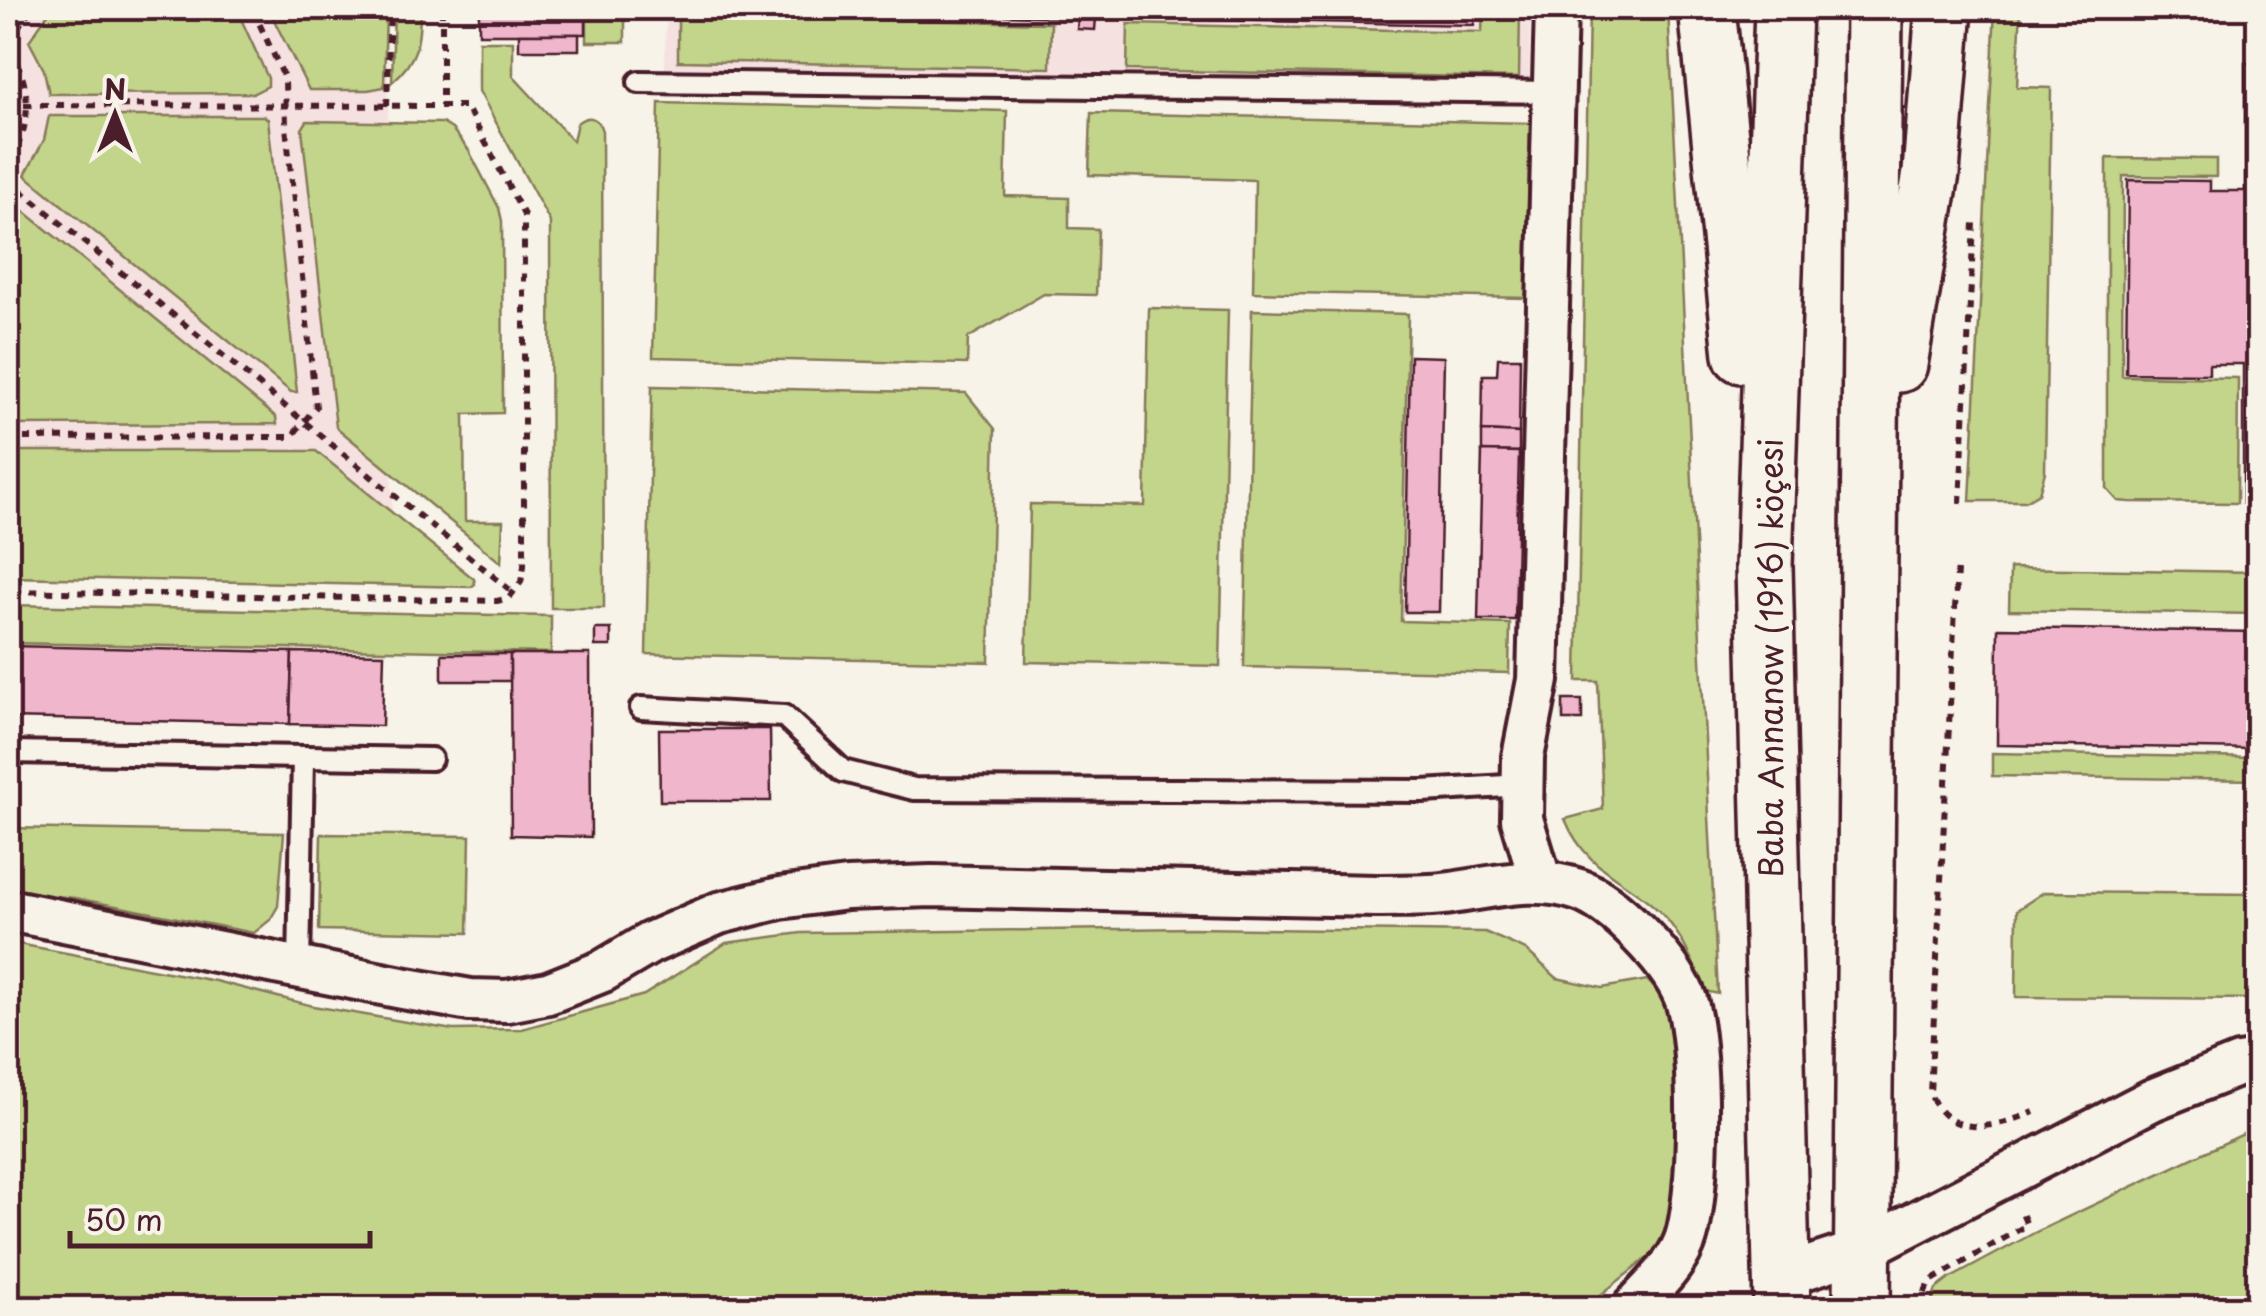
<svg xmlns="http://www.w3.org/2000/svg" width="2266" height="1316" viewBox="0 0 2266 1316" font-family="'Playpen Sans',sans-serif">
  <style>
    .built { fill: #f5e1e0 }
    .green { fill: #c2d58a; stroke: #867a5a; stroke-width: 2.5 }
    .building { fill: #f0b7cc; stroke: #4a1f2b; stroke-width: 2.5 }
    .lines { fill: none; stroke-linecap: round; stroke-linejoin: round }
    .lane-casing { stroke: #4a1f2b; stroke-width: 28 }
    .street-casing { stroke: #4a1f2b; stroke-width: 48 }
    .primary-casing { stroke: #4a1f2b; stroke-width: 62 }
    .path { stroke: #4a1f2b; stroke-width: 6; stroke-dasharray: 8 8; stroke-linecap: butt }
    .lane { stroke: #f7f3e8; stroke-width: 20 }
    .street { stroke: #f7f3e8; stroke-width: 40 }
    .primary { stroke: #f7f3e8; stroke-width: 55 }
    .labels { text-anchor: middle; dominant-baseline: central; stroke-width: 8; stroke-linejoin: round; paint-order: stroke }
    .street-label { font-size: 32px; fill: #4a1f2b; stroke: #f7f3e8 }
  </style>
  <rect width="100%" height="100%" fill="#f7f3e8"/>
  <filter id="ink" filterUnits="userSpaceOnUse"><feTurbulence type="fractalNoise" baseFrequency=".01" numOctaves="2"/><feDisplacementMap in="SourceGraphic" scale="20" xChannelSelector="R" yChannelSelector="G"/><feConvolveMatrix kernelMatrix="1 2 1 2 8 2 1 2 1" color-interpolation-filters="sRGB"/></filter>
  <g filter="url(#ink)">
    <g class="built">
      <path d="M8 8H387L392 513 8 510Z"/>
      <path d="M666 8H1530L1529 86 665 73Z"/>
    </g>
    <g class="green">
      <path d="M52 8H236L268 78V86L254 93 49 94 44 70 29 41Z"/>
      <path d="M268 8H386L384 87 368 90H309Z"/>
      <path d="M394 8H420C420 41 418 60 392 82Z"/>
      <rect x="587" y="8" width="38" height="34"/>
      <path d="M1483 8H1520L1519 78 1127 70 1128 24 1482 32Z"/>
      <path d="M1589 8H1668L1718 994 1705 991C1695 967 1685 942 1669 922 1635 880 1588 876 1565 819L1603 809 1598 681H1577Z"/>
      <path d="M1995 8H2021L2017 87 2051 88 2045 472 2039 493 2025 501H1970Z"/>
      <path d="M678 16 1051 23 1050 68 678 61Z"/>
      <path d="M479 41H513V76L573 141 577 123C589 114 598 117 602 131L604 608H551L550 222 479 91Z"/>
      <path d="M659 103 1007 111 1005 196 1069 198V228L1098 229 1096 295 1044 294 968 338 967 364 653 357Z"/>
      <path d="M1091 113 1530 123 1526 298 1253 292 1255 180 1089 175Z"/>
      <path d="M49 116H264L268 119 297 392H291L25 175 44 140Z"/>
      <path d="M307 121 442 123 452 129 468 149 499 208 502 221 503 413 464 414 465 521H503L501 563 336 427 302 129Z"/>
      <path d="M2107 158 2216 159V177L2123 176 2122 376 2238 378 2237 503 2129 502 2118 501 2107 489Z"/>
      <path d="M8 198 276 417 277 424 8 425Z"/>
      <path d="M1149 308 1228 310 1220 666 1026 662 1030 504 1145 506Z"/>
      <path d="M1252 310 1408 314 1401 621 1510 624 1509 673 1244 667Z"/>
      <path d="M652 386 966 393 995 429 989 662 646 654Z"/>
      <path d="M8 451H316L474 579 475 584 471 587 8 577Z"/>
      <path d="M2010 568 2258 572V614L2009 610Z"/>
      <path d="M8 605 551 616V653L8 643Z"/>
      <path d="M1992 753 2258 758V780L1992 776Z"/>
      <path d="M8 828 284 833 278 906 270 920 254 933 75 898 8 891Z"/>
      <path d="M321 834 470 836 468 933 319 930Z"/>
      <path d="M2044 892 2258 894V999L2016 997 2017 910Z"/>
      <path d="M1192 928 1485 932 1526 950 1557 978 1602 988 1647 980 1664 997 1675 1057V1210L1660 1248 1584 1308H8V942L215 981 313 1006 453 1030 522 1029 644 995 726 943 801 933Z"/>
      <path d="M2258 1127V1308H1929L1936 1289 1949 1279 2036 1232Z"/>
    </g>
    <g class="building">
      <rect x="479" y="8" width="107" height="26"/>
      <path d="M708 8H1475L1474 25 1096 18 1095 30 1077 29 1078 17Z"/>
      <rect x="519" y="34" width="60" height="16"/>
      <path d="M2245 63H2258V503H2243V364H2209V374L2126 373 2128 180 2210 181V191H2245Z"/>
      <path d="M1410 356 1444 357 1439 612H1405Z"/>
      <path d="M1498 358H1520L1519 433 1482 431 1483 375H1497Z"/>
      <path d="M1482 431 1519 433V452L1482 451Z"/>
      <path d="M1482 451 1519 452 1515 620H1478Z"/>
      <path d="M1998 628 2258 632V749L1997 745Z"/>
      <rect x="595" y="629" width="16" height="17"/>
      <path d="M8 646 292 652 290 724 8 718Z"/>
      <path d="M292 652 384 654 382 726 290 724Z"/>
      <rect x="442" y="654" width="68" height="27"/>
      <path d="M510 654H590L591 837 511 835Z"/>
      <rect x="1563" y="700" width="19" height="20"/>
      <path d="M659 729H770L771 801H660Z"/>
    </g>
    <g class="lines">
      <defs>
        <g id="lane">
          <path d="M639 82 1553 92"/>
          <path d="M641 708 784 716 843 771 914 789 1423 791 1523 785"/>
          <path d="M8 752 431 759"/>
          <path d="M299 966 303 757"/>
        </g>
        <g id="street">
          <path d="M1541 882 1522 819 1523 757 1538 680 1556 8"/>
          <path d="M8 910 402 988 470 1000 507 1001 548 993 603 971 650 943 719 913 780 898 847 889 931 886 1376 896C1401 895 1427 897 1451 893 1495 887 1535 875 1579 890 1614 902 1669 960 1684 995 1702 1036 1701 1202 1684 1243 1674 1268 1650 1289 1633 1308"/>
          <path d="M1782 1276 1862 1250 2152 1100 2239 1065 2258 1062"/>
        </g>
        <g id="primary">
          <path d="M1707 8 1742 355"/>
          <path d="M1899 364 1931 173 1944 8"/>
          <path d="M1782 1308 1764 566 1783 8"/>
          <path d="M1862 1308 1874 8"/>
        </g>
      </defs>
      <use href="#lane" class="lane-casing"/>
      <use href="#street" class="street-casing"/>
      <use href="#primary" class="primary-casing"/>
      <g class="path">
        <path d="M442 8V106"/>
        <path d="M8 42 31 8"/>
        <path d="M8 49C33 84 33 127 8 162"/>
        <path d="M8 105 466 106 524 215V566L521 582 509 598 497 601 8 591"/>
        <path d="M387 106 390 8"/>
        <path d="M8 180 515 594"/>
        <path d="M8 438 291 437 316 407 286 127 285 79 252 8"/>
        <path d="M1960 503 1974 223"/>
        <path d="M1957 570 1930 1093C1948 1141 1998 1127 2034 1112"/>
        <path d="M1919 1308 1929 1282 2027 1225 2021 1211"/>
      </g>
      <use href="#lane" class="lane"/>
      <use href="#street" class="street"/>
      <use href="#primary" class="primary"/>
    </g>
  </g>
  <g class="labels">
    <g class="street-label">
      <text transform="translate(1770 658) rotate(-90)">Baba Annanow (1916) köçesi</text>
    </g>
  </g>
  <rect width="2266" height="1316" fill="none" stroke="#f7f3e8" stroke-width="40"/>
  <rect x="20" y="20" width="2226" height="1276" fill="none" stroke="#4a1f2b" stroke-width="4" filter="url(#ink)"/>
  <g transform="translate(115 115)" stroke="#f7f3e8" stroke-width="8" paint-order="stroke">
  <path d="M0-8L18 38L0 25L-18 38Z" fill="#4a1f2b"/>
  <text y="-15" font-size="28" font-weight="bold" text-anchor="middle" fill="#4a1f2b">N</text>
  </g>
  <path d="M70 1231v15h300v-15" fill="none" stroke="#4a1f2b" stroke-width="5"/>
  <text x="85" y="1231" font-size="30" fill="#4a1f2b" stroke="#f7f3e8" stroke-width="8" paint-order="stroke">50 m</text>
</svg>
